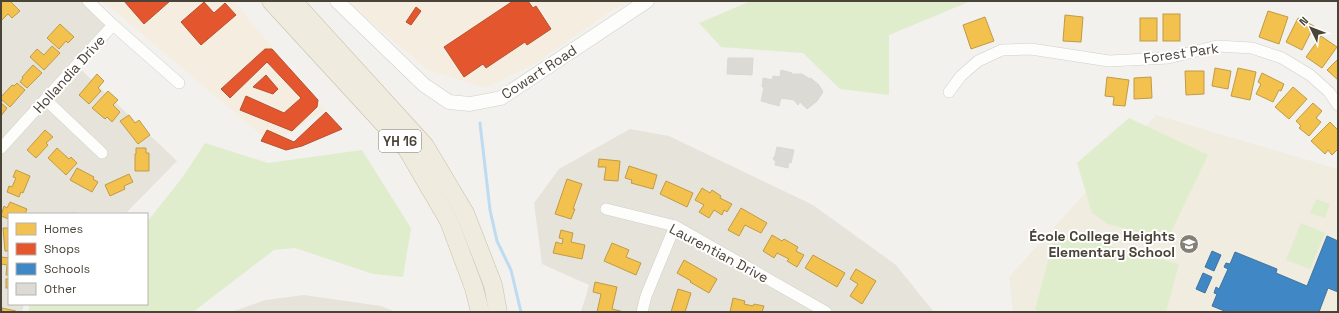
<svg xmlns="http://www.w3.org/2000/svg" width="1339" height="313" viewBox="0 0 1339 313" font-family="'Space Grotesk',sans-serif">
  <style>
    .residential { fill: #e6e3da }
    .commercial { fill: #f5ede0 }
    .education { fill: #f0ecdf }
    .green { fill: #dfedcd }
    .homes { fill: #f2c14e; stroke: #c09b47 }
    .shops { fill: #e4572e; stroke: #b65131 }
    .schools { fill: #3f88c5; stroke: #42739b }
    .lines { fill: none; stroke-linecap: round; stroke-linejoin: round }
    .stream { stroke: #bddbf1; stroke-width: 3 }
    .building { fill: #dcdad5; stroke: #dbd8d2 }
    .minor-casing { stroke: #d0cfca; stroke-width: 12 }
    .tertiary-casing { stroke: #d0cfca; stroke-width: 15 }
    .trunk-casing { stroke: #cabfa8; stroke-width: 19 }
    .minor { stroke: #fdfdfc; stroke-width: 11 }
    .tertiary { stroke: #fdfdfc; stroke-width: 14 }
    .trunk { stroke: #f0ebdf; stroke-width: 18 }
    .labels { text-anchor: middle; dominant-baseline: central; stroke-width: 4; stroke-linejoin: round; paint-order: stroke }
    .shield { fill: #fff; stroke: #807b74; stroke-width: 1 }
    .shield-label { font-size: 13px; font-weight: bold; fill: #4a4338 }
    .street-label { font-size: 14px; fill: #4a4338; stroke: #fff }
    .poi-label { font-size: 14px; font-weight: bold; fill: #4a4338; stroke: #fff; text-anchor: end }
  </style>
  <rect width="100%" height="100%" fill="#f2f1ed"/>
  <g class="residential">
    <path d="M1 1H87L110 22 75 64 177 161 127 212H78L73 214H9V304H24L22 312H1Z"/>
    <path d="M630 129 669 136 813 205 896 265 933 311 937 312H581L589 285 542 264 534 203 559 169Z"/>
    <path d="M304 295 381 306 396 312H231L265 300Z"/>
  </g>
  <g class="commercial">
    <path d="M103 1H234L325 111 272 144Z"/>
    <path d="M349 1H633L614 9 536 63 486 88 428 70 372 23Z"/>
  </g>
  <path class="education" d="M1156 115 1338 169V312H1013L1009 277Z"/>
  <g class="green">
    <path d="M751 1H971L889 35V95L840 89 803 53 721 47 699 23Z"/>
    <path d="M1129 118 1208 155 1167 240 1108 224 1092 213 1077 163Z"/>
    <path d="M205 143 268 163 362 150 411 228 403 277 373 274 295 248 274 250 193 312H28L30 304H147V222L182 178Z"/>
    <path d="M1316 199 1330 204 1325 218 1310 213Z"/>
    <path d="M1301 223 1325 233 1310 269 1286 260Z"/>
    <path d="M1056 232 1179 264 1166 312H1044L1035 310Z"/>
  </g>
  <g class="homes">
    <path d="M1 1H10L20 11 12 18 8 14 1 21Z"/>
    <path d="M1268 11 1288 17 1279 44 1259 37Z"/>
    <rect x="1163" y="14" width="17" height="27"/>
    <path d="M1065 15 1083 17 1081 42 1063 41Z"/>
    <path d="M985 17 994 41 971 49 963 25Z"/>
    <rect x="1140" y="18" width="17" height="23"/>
    <path d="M1298 18 1314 26 1302 50 1286 42Z"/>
    <path d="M60 24 74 37 68 43 66 41 59 49 47 38Z"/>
    <path d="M1321 36 1337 47 1322 68 1306 57Z"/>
    <path d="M52 46 60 53 44 70 30 57 37 49 44 55Z"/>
    <path d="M1338 59V80L1327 70Z"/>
    <path d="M33 65 42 73 27 88 20 82 23 78 22 77Z"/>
    <path d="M1215 68 1231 71 1228 89 1212 86Z"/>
    <path d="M1238 68 1256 72 1250 100 1231 96Z"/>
    <path d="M1185 71H1204V94L1186 95Z"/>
    <path d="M1262 73 1284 84 1281 91 1279 90 1273 102 1256 94 1261 84 1258 82Z"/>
    <path d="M97 74 104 81 98 88 101 91 89 104 79 95Z"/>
    <path d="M1107 77 1129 80 1125 106 1113 105 1114 97 1105 96Z"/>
    <path d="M1151 77 1152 98 1134 99V78Z"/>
    <path d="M17 83 25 90 10 107 1 99V97L12 85 14 86Z"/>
    <path d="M1293 87 1307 99 1289 119 1275 107Z"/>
    <path d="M108 91 118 100 113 105 120 112 112 122 107 117 105 119 92 108Z"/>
    <path d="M1 103 7 108 1 116Z"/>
    <path d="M1313 103 1322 111 1316 118 1321 122 1309 136 1299 128 1301 126 1296 121Z"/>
    <path d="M129 115 135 123 139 120 150 135 138 144 120 121Z"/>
    <path d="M1330 122 1338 130V149L1332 155 1328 150 1325 154 1311 141Z"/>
    <path d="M45 130 53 137 46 143 48 145 36 158 27 150Z"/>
    <path d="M57 148 69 159 71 157 77 163 66 175 48 158Z"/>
    <path d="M136 148H146V153H149V171H135V154H136Z"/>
    <path d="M599 159 620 161 618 181 604 180 606 167H598Z"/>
    <path d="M629 166 657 175 653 189 631 183 632 180 625 178Z"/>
    <path d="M77 168 94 177 93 179 98 182 92 192 70 180Z"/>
    <path d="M16 170 30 176 23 193 21 192 19 197 7 192 9 186 12 187 16 178 13 177Z"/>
    <path d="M129 174 133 182 124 186 125 189 110 196 105 185Z"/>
    <path d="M567 179 582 184 573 209H575L571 219 555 214Z"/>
    <path d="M666 181 693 193 687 207 660 194Z"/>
    <path d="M702 188 710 193 712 190 721 196 720 198 732 204 727 212 724 210 722 215 714 210 709 218 699 212 704 205 695 200Z"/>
    <path d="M10 202 27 209 25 214H9V219L1 216 4 206 7 208Z"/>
    <path d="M741 208 767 223 761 233 745 225 739 236 728 230Z"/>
    <path d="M3 228H9V251H5Z"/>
    <path d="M561 230 573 233 571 242 585 245 582 259 553 253 556 242 562 244 563 239 559 238Z"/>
    <path d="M772 235 782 241 784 239 798 247 796 251 804 255 797 267 787 261 789 259 777 253 774 258 763 251Z"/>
    <path d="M612 243 629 250 626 257 641 263 636 275 604 261Z"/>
    <path d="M813 255 845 273 837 287 805 268Z"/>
    <path d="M1 257 9 258V275H6L7 265 1 264Z"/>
    <path d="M684 260 717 279 709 293 690 282 691 281 677 273Z"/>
    <path d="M856 269 876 281 862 304 850 296 858 284 850 279Z"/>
    <rect x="6" y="279" width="3" height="9"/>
    <path d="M595 282 617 287 612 309 624 312H597L601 294 593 292Z"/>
    <path d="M678 289 691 293 685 312H671Z"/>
    <path d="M733 298 745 301 744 304 753 306 754 304 764 306 762 312H730Z"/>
    <path d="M2 308 16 311V312H2Z"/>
  </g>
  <g class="shops">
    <path d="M124 1H170L144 24Z"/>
    <path d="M513 1H528L533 8 536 6 551 29 527 45 525 42 486 68 483 64 464 77 444 47Z"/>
    <path d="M204 2 214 13 225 3 236 15 201 45 181 22Z"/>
    <path d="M416 7 421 11 411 25 406 22Z"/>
    <path d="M265 49H272L318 100 317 107 292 131 240 110 246 96 284 113 301 98 267 62 230 98 221 89Z"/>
    <path d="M266 75 278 89 273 94 253 87Z"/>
    <path d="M326 112 342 129 302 146 286 150 261 141 267 130 294 142Z"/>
  </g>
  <g class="schools">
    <path d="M1327 236 1338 241V292L1328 288 1319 312H1227L1212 306 1217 294 1214 293 1216 287 1219 289 1228 269 1224 267 1226 263 1230 264 1235 252 1277 269 1276 273 1307 286Z"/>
    <path d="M1212 251 1221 255 1214 271 1205 267Z"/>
    <path d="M1203 273 1212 277 1205 293 1196 289Z"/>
  </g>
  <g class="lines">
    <path class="stream" d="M480 123 490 210 497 241 511 270 521 312"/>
  </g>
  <g class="building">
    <path d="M728 58H753L752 75 727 74Z"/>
    <path d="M781 70 792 73 791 74H802L810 79 811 78 813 80 819 85 823 92 817 101 807 109 800 102 798 105 794 100 781 98 779 106 761 101 764 87H762L763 78 772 80 773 76 780 77Z"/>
    <path d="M777 147 794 150 791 163 789 162 788 168 775 165 776 161 774 160 773 158 775 156Z"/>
  </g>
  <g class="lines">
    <defs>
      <g id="minor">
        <path d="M88 1 113 25 179 83"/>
        <path d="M949 92 961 76 978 61 1002 50 1031 49 1109 61 1168 58 1217 46 1252 48 1282 58 1310 75 1329 92 1338 105"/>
        <path d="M46 100 102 153"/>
        <path d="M1 148 113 25"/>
        <path d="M606 209 675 226 826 312"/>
        <path d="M642 312 646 296 675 226"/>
      </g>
      <path id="tertiary" d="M337 1 424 85 449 102 470 104 501 98 647 1"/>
      <g id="trunk">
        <path d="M271 1 407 149 449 221 474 288 480 312"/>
        <path d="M293 1 425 146 465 213 493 285 498 312"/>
      </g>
    </defs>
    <use href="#minor" class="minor-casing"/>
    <use href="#tertiary" class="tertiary-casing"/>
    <use href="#trunk" class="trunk-casing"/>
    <use href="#minor" class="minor"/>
    <use href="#tertiary" class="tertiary"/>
    <use href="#trunk" class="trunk"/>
  </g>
  <defs>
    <symbol id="school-disc" viewBox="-11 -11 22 22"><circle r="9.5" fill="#858077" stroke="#fff"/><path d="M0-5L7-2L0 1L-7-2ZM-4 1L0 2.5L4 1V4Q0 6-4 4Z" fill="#fff"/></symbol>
  </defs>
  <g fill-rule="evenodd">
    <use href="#school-disc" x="1178" y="233" width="22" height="22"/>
  </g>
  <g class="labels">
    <rect class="shield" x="379" y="130" width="42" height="22" rx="3"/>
    <g class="shield-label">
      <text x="400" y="141">YH 16</text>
    </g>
    <g class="street-label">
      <text transform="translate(1181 53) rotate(-8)">Forest Park</text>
      <text transform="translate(539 72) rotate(-33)">Cowart Road</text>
      <text transform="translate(69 74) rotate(-48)">Hollandia Drive</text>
      <text transform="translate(719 253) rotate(28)">Laurentian Drive</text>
    </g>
    <g class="poi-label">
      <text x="1175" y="236">École College Heights<tspan x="1175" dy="16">Elementary School</tspan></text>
    </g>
  </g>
  <rect width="1339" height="313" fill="none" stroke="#4a4338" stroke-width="4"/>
  <rect x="8" y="213" width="140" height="92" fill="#ffffff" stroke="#b7b4af"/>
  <rect x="16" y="223" width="20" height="12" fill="#f2c14e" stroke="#b7b4af"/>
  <text x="44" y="233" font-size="12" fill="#4a4338">Homes</text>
  <rect x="16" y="243" width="20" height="12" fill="#e4572e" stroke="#b7b4af"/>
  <text x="44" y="253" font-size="12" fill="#4a4338">Shops</text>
  <rect x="16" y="263" width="20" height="12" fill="#3f88c5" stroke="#b7b4af"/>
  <text x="44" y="273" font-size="12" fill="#4a4338">Schools</text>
  <rect x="16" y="283" width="20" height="12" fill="#dcdad5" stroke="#b7b4af"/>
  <text x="44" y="293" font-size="12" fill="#4a4338">Other</text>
  <g transform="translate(1311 28) rotate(313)" stroke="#ffffff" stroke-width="3" paint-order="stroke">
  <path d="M0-3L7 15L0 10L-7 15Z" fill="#4a4338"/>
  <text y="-6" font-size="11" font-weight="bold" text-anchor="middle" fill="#4a4338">N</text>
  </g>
</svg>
